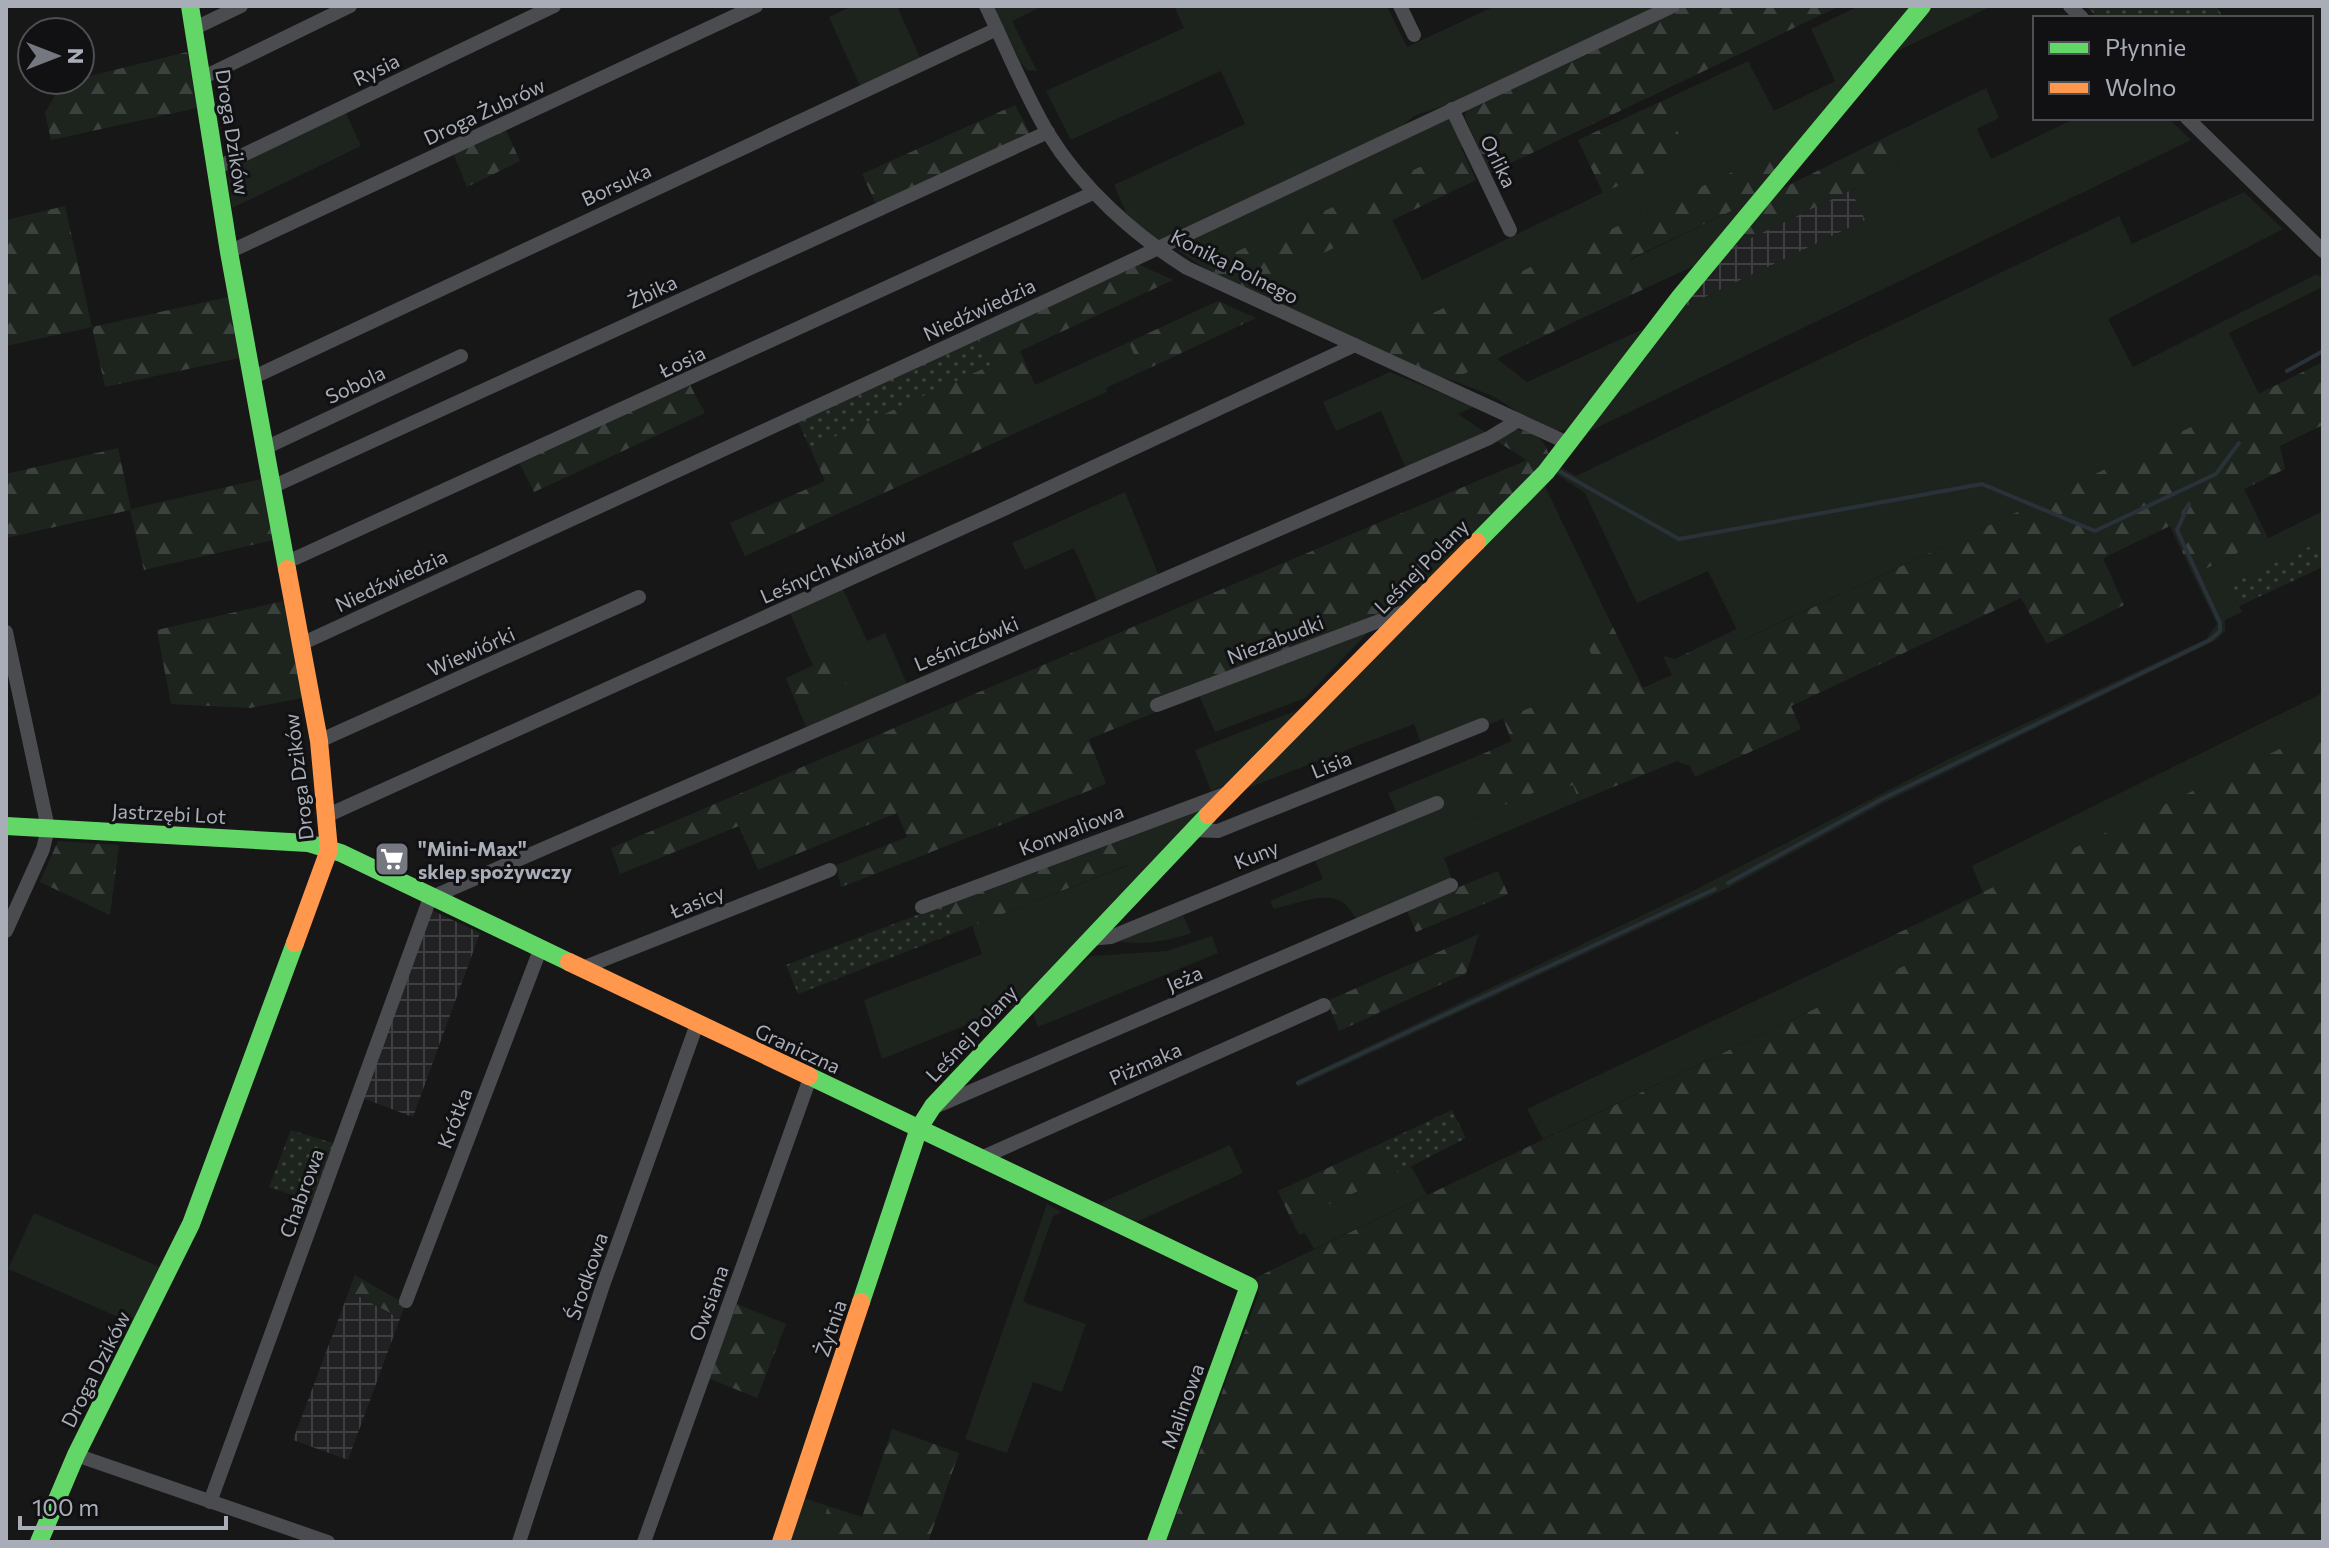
<svg xmlns="http://www.w3.org/2000/svg" width="2329" height="1548" viewBox="0 0 2329 1548" font-family="Commissioner,sans-serif">
  <style>
    .industrial { fill: url(#industrial-grid) }
    .grass { fill: #1d241e }
    .forest { fill: url(#forest-firs) }
    .park { fill: url(#park-dots) }
    .lines { fill: none; stroke-linecap: round; stroke-linejoin: round }
    .stream { stroke: #2a3239; stroke-width: 4 }
    .street { stroke: #4b4c50; stroke-width: 14 }
    .fast { stroke: #63d668; stroke-width: 18 }
    .slow { stroke: #ff974d; stroke-width: 18 }
    .labels { text-anchor: middle; dominant-baseline: central; stroke-width: 6; stroke-linejoin: round; paint-order: stroke }
    .street-label { font-size: 20px; fill: #a8adb8; stroke: #111113 }
    .poi-label { font-size: 20px; font-weight: bold; fill: #a8adb8; stroke: #111113; text-anchor: start }
  </style>
  <defs>
    <pattern id="industrial-grid" width="8" height="8" patternUnits="userSpaceOnUse" patternTransform="scale(2)"><rect width="8" height="8" fill="#212123"/><path d="M0 4h8M4 0v8" fill="none" stroke="#3e3f41"/></pattern>
    <pattern id="forest-firs" width="22" height="20" patternUnits="userSpaceOnUse" patternTransform="scale(2)"><rect width="22" height="20" fill="#1d241e"/><path d="M5 1l3.5 6h-7zM16 11l3.5 6h-7z" fill="#3b413d"/></pattern>
    <pattern id="park-dots" width="8" height="8" patternUnits="userSpaceOnUse" patternTransform="scale(2)"><rect width="8" height="8" fill="#1d241e"/><path d="M2 2h.1M6 6h.1" fill="none" stroke="#3b413d" stroke-width="1.8" stroke-linecap="round"/></pattern>
  </defs>
  <rect width="100%" height="100%" fill="#171717"/>
  <g class="industrial">
    <path d="M1851 190 1866 220 1676 311 1730 248Z"/>
    <path d="M429 909 480 933 413 1117 362 1098Z"/>
    <path d="M349 1291 393 1315 400 1301 405 1305 348 1460 293 1440Z"/>
  </g>
  <g class="grass">
    <path d="M852 6H897L921 60 861 88 829 17Z"/>
    <path d="M993 6H1043L1012 21 1037 71 1027 70 1021 63Z"/>
    <path d="M1174 6H1387L1407 47 1495 6H1658L1464 99 1414 116 1399 129 1159 243 1128 217 1114 185 1245 124 1221 71 1071 140 1046 91 1184 28Z"/>
    <path d="M1859 6H1913L1789 161 1775 152 1367 344 1246 290 1392 219 1422 280 1687 152 1662 101 1748 61 1774 111 1835 81 1811 29Z"/>
    <path d="M1928 6H1992L1891 54Z"/>
    <path d="M1986 88 1999 118 1977 129 1991 159 2076 118H2168L2191 140 1582 435 1676 311 1865 220 1851 190 1899 167 1886 137Z"/>
    <path d="M345 111 361 146 232 208 227 168Z"/>
    <path d="M1449 118 1465 145 1461 148 1203 267 1172 246Z"/>
    <path d="M2244 192 2283 229 2108 319 2133 367 2317 274 2323 279V287L2229 333 2259 394 2028 507 1742 640 1708 571 1637 603 1585 493 1553 472 1559 466 1576 476 2119 216 2132 244Z"/>
    <path d="M1759 198 1703 262 1644 289 1630 260Z"/>
    <path d="M1643 329 1578 426C1550 443 1516 408 1492 396 1479 390 1464 385 1451 380L1496 358 1527 382Z"/>
    <path d="M1129 342 1141 372 1106 388 1107 392 1018 432 1004 399Z"/>
    <path d="M1390 372 1474 407 1458 414 1488 434 1406 469 1381 411 1336 431 1323 402Z"/>
    <path d="M1543 482 1608 617 1583 629 1601 679 1485 726 1422 746 1414 724 1243 790Z"/>
    <path d="M1125 492 1159 576 1098 603 1074 548 1025 570 1012 543Z"/>
    <path d="M2323 511V540L2229 585 2242 612 2225 620V631L2216 640 1882 804 1730 887 1298 1087 1296 1081 1691 892 1949 759 2206 639 2217 624 2193 575Z"/>
    <path d="M842 587 867 641 885 633 907 684 806 727 797 705 847 683 836 656 813 666 789 611Z"/>
    <path d="M1373 627 1305 698 1215 732 1199 695Z"/>
    <path d="M2323 693V728L1983 893 1972 866Z"/>
    <path d="M1298 710 1239 780 1211 791 1195 750Z"/>
    <path d="M1480 755 1470 819 1553 784 1555 790 1573 785 1579 801 1444 858 1452 879 1356 920C1340 883 1305 902 1274 909L1270 901 1323 879 1313 856 1398 816 1388 793Z"/>
    <path d="M1213 803 1021 1003 882 1059 864 1000 982 954 972 926 1129 865 1119 854 1115 839Z"/>
    <path d="M1180 908 1191 933C1164 942 1141 946 1113 940Z"/>
    <path d="M1894 935 1908 964 1543 1139 1527 1109Z"/>
    <path d="M1212 936 1218 953 1038 1027 1033 1014 1064 977 1091 956 1167 951Z"/>
    <path d="M1230 1145 1243 1173 1132 1224 1094 1206Z"/>
    <path d="M1411 1166 1427 1195 1314 1249 1305 1233 1299 1235 1292 1221Z"/>
    <path d="M1047 1204 1062 1212 1053 1216 1023 1302 1086 1324 1062 1392 1033 1382 1007 1453 965 1439Z"/>
    <path d="M34 1213 160 1267 132 1323 8 1269Z"/>
    <path d="M801 1497 828 1506 817 1542H786Z"/>
  </g>
  <g class="forest">
    <path d="M1685 6H1840L1490 173 1465 117 1468 107Z"/>
    <path d="M187 52 197 108 51 140 45 113 62 83Z"/>
    <path d="M1662 101 1688 152 1603 193 1578 140Z"/>
    <path d="M1015 105 1032 137 877 206 862 174Z"/>
    <path d="M505 128 520 161 467 187 453 153Z"/>
    <path d="M1886 137 1899 167 1730 248 1783 188Z"/>
    <path d="M1461 148 1476 180 1246 290 1203 267Z"/>
    <path d="M1775 152 1789 161 1759 198 1630 259 1644 289 1451 380 1419 371 1367 344Z"/>
    <path d="M65 206 92 327 228 297 239 358 105 387 92 327 6 346V220Z"/>
    <path d="M1135 263 1173 280 1020 351 1035 385 1004 399 1018 432 745 556 730 523 825 481 810 448 991 365 978 336Z"/>
    <path d="M1218 301 1256 318 1141 372 1129 342Z"/>
    <path d="M2323 362V425L2280 446 2285 469 2244 489 2268 538 2193 575 2170 526 2103 558 2124 605 2047 644 2021 598 1791 706 1801 729 1695 777 1690 766 1677 761 1579 801 1573 785 1555 791 1553 785 1469 819 1480 755 1512 741 1503 719 1600 679 1582 629 1608 617 1643 688 1672 675 1663 656 1675 659 1737 629 1743 640 2028 507Z"/>
    <path d="M689 383 705 413 534 492 519 462Z"/>
    <path d="M1514 430C1534 430 1547 440 1550 460L1404 603 1153 702 1156 712 1089 739 1106 784 841 887 836 865 907 837 897 813 758 870 739 826 620 874 611 848 1527 460 1495 440Z"/>
    <path d="M118 448 131 509 262 479 273 540 144 570 130 510 6 538V474Z"/>
    <path d="M283 601 302 698 250 708 171 704 157 630Z"/>
    <path d="M836 655 847 683 797 705 786 678Z"/>
    <path d="M2323 728V1542H1166L1259 1293 1251 1280 1908 964 1894 935Z"/>
    <path d="M1115 839 1119 854 1130 864 957 932 946 904Z"/>
    <path d="M58 841 119 845 110 915 40 882Z"/>
    <path d="M1498 871 1508 894 1416 932 1406 909Z"/>
    <path d="M1479 934 1466 973 1339 1031 1327 1001Z"/>
    <path d="M1382 1143 1398 1173 1292 1221 1278 1191Z"/>
    <path d="M355 1275 400 1301 394 1315 349 1291Z"/>
    <path d="M737 1304 786 1324 757 1398 708 1378Z"/>
    <path d="M892 1429 959 1453 928 1542H817L828 1506 862 1517Z"/>
  </g>
  <g class="park">
    <path d="M2086 6H2216L2224 18H2098Z"/>
    <path d="M978 336 991 365 810 448 797 420Z"/>
    <path d="M2323 540V567L2239 606 2229 585Z"/>
    <path d="M946 904 957 932 798 994 786 965Z"/>
    <path d="M1452 1110 1466 1138 1398 1173 1382 1143Z"/>
    <path d="M291 1130 336 1144 316 1203 269 1187Z"/>
  </g>
  <g class="lines">
    <g class="stream">
      <path d="M2287 371 2323 351"/>
      <path d="M1559 471 1679 539 1982 484 2095 531 2216 474 2239 443"/>
      <path d="M1728 883 1882 799 2210 640 2220 631V623L2177 530 2189 504"/>
      <path d="M1298 1083 1715 889"/>
    </g>
    <g class="street">
      <path d="M986 6C1006 47 1024 93 1048 133 1082 188 1133 234 1187 268L1570 444"/>
      <path d="M1400 6 1414 35"/>
      <path d="M2070 6 2082 18"/>
      <path d="M193 29 241 6"/>
      <path d="M202 78 350 6"/>
      <path d="M1452 109 1510 230"/>
      <path d="M2187 118 2323 251"/>
      <path d="M216 168 554 6"/>
      <path d="M229 252 756 6"/>
      <path d="M252 378 997 29"/>
      <path d="M265 448 461 356"/>
      <path d="M272 487 1048 132"/>
      <path d="M286 559 296 558 1093 193"/>
      <path d="M6 632 48 828 43 849 6 931"/>
      <path d="M301 644 1050 299 1673 6"/>
      <path d="M1157 705 1408 610"/>
      <path d="M319 741 639 597"/>
      <path d="M326 816 1006 508 1355 345"/>
      <path d="M1193 830 1218 831 1482 725"/>
      <path d="M922 907 1230 792"/>
      <path d="M1089 939 1111 937 1437 803"/>
      <path d="M580 969 830 870"/>
      <path d="M937 1106 1451 885"/>
      <path d="M981 1158 1324 1005"/>
      <path d="M406 1301 540 950"/>
      <path d="M76 1455 328 1542"/>
      <path d="M210 1502 430 898 1489 438 1517 421"/>
      <path d="M519 1542 602 1288 697 1024"/>
      <path d="M644 1542 810 1078"/>
    </g>
    <g class="fast">
      <path d="M190 6 229 252 287 569"/>
      <path d="M1477 542 1546 472 1680 297 1922 6"/>
      <path d="M6 826 308 843 341 853 569 962"/>
      <path d="M809 1076 1249 1286 1156 1542"/>
      <path d="M861 1302 919 1128 933 1106 1208 815"/>
      <path d="M39 1542 76 1455 191 1224 295 943"/>
    </g>
    <g class="slow">
      <path d="M287 569 319 741 329 850 295 943"/>
      <path d="M1208 815 1477 542"/>
      <path d="M569 962 809 1076"/>
      <path d="M781 1542 861 1302"/>
    </g>
  </g>
  <defs>
    <symbol id="supermarket-square" viewBox="-11 -11 22 22"><rect x="-9" y="-9" width="18" height="18" rx="4" fill="#757880" stroke="#111113"/><path d="M-6-5.5h2.5l.6 2H6L4.5 2H-2.5L-4.4-4H-6ZM-1.5 3.2a1.3 1.3 0 1 0 .1 0ZM3 3.2a1.3 1.3 0 1 0 .1 0Z" fill="#fff"/></symbol>
  </defs>
  <g fill-rule="evenodd">
    <use href="#supermarket-square" x="372" y="839" width="40" height="40"/>
  </g>
  <g class="labels">
    <g class="street-label">
      <text transform="translate(376 69) rotate(-26)">Rysia</text>
      <text transform="translate(484 111) rotate(-25)">Droga Żubrów</text>
      <text transform="translate(233 132) rotate(81)">Droga Dzików</text>
      <text transform="translate(1499 161) rotate(64)">Orlika</text>
      <text transform="translate(616 184) rotate(-25)">Borsuka</text>
      <text transform="translate(1235 266) rotate(27)">Konika Polnego</text>
      <text transform="translate(652 291) rotate(-25)">Żbika</text>
      <text transform="translate(979 309) rotate(-25)">Niedźwiedzia</text>
      <text transform="translate(682 361) rotate(-25)">Łosia</text>
      <text transform="translate(355 384) rotate(-25)">Sobola</text>
      <text transform="translate(833 565) rotate(-24)">Leśnych Kwiatów</text>
      <text transform="translate(1421 566) rotate(-45)">Leśnej Polany</text>
      <text transform="translate(391 580) rotate(-25)">Niedźwiedzia</text>
      <text transform="translate(1275 639) rotate(-21)">Niezabudki</text>
      <text transform="translate(966 643) rotate(-23)">Leśniczówki</text>
      <text transform="translate(471 651) rotate(-24)">Wiewiórki</text>
      <text transform="translate(1331 764) rotate(-22)">Lisia</text>
      <text transform="translate(298 777) rotate(-97)">Droga Dzików</text>
      <text transform="translate(169 813) rotate(3)">Jastrzębi Lot</text>
      <text transform="translate(1071 829) rotate(-21)">Konwaliowa</text>
      <text transform="translate(1256 854) rotate(-22)">Kuny</text>
      <text transform="translate(697 901) rotate(-22)">Łasicy</text>
      <text transform="translate(1184 978) rotate(-23)">Jeża</text>
      <text transform="translate(971 1033) rotate(-47)">Leśnej Polany</text>
      <text transform="translate(798 1048) rotate(25)">Graniczna</text>
      <text transform="translate(1145 1063) rotate(-24)">Piżmaka</text>
      <text transform="translate(454 1118) rotate(-69)">Krótka</text>
      <text transform="translate(301 1193) rotate(-70)">Chabrowa</text>
      <text transform="translate(586 1276) rotate(-71)">Środkowa</text>
      <text transform="translate(708 1303) rotate(-70)">Owsiana</text>
      <text transform="translate(830 1328) rotate(-71)">Żytnia</text>
      <text transform="translate(95 1369) rotate(-63)">Droga Dzików</text>
      <text transform="translate(1182 1406) rotate(-70)">Malinowa</text>
    </g>
    <g class="poi-label">
      <text x="418" y="848">"Mini-Max"<tspan x="418" dy="23">sklep spożywczy</tspan></text>
    </g>
  </g>
  <rect width="2329" height="1548" fill="none" stroke="#a8adb8" stroke-width="16"/>
  <rect x="2033" y="16" width="280" height="104" fill="#111113" stroke="#4d4f55" stroke-width="2"/>
  <rect x="2049" y="42" width="40" height="12" fill="#63d668" stroke="#4d4f55" stroke-width="2"/>
  <text x="2105" y="56" font-size="24" fill="#a8adb8">Płynnie</text>
  <rect x="2049" y="82" width="40" height="12" fill="#ff974d" stroke="#4d4f55" stroke-width="2"/>
  <text x="2105" y="96" font-size="24" fill="#a8adb8">Wolno</text>
  <g transform="translate(56 56) rotate(90)"><circle r="38" fill="#111113" stroke="#4d4f55" stroke-width="2"/>
  <path d="M0-6L14 30L0 20L-14 30Z" fill="#757880"/>
  <text y="-12" font-size="22" font-weight="bold" text-anchor="middle" fill="#a8adb8">N</text>
  </g>
  <path d="M20 1516v12h206v-12" fill="none" stroke="#a8adb8" stroke-width="4"/>
  <text x="32" y="1516" font-size="24" fill="#a8adb8" stroke="#111113" stroke-width="6" paint-order="stroke">100 m</text>
</svg>
